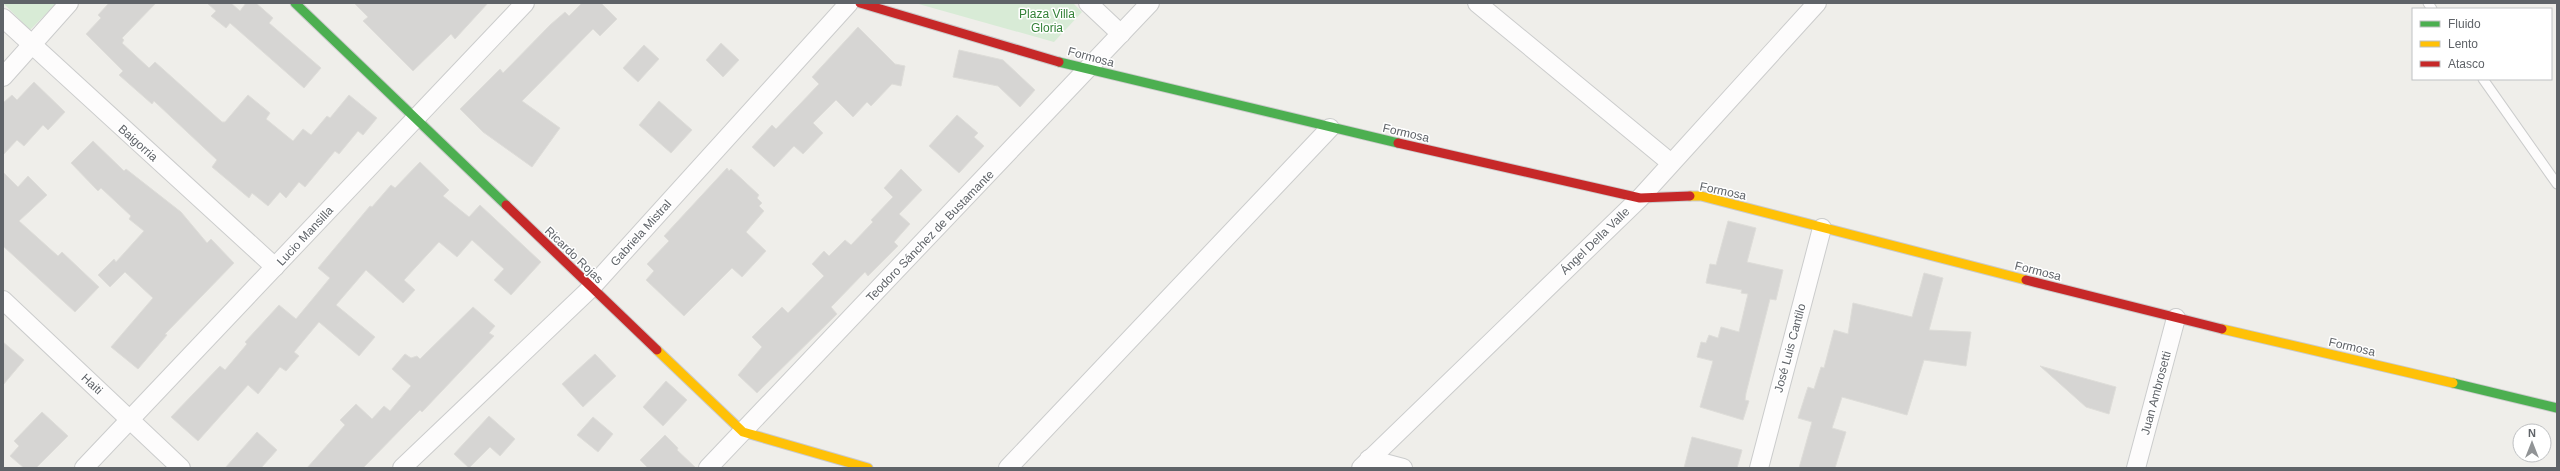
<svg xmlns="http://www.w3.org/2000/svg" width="2560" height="471" viewBox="0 0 2560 471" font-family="Helvetica,sans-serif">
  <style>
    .green { fill: #d8ebd6 }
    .building { fill: #d6d5d3; stroke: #deddd9 }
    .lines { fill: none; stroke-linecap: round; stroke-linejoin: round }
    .lane-casing { stroke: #cbcccc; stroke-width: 11 }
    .street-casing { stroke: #cbcccc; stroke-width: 20 }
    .fast-casing { stroke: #cacacb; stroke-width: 11 }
    .slow-casing { stroke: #cacacb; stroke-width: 11 }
    .jam-casing { stroke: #cacacb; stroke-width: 11 }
    .lane { stroke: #fdfcfc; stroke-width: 9 }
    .street { stroke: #fdfcfc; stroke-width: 18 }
    .fast { stroke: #4caf50; stroke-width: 9 }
    .slow { stroke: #ffc107; stroke-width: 9 }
    .jam { stroke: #c62828; stroke-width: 9 }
    .labels { text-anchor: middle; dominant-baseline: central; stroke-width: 3; stroke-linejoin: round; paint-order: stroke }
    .park-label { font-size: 12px; fill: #348238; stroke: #fff }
    .street-label { font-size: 12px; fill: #5f6368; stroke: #fff }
  </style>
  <rect width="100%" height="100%" fill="#efeeea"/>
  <g class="green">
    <path d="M3 3H57L30 30Z"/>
    <path d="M915 3H1073L1082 12 1054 42Z"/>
  </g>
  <g class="building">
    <path d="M109 3H156L122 38 124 40 122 43 149 68 155 62 222 122H225L248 95 270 113 266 119 293 141 303 129 311 135 327 116 330 118 349 95 377 118 363 135 358 131 339 154 335 151 305 187 299 182 286 198 280 192 268 206 252 193 249 198 212 167 217 160 154 101 152 104 119 75 123 71 86 34 101 18 98 15Z"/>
    <path d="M207 3H231L240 11 246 3H256L273 18 269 23 321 68 304 88 230 23 226 28 211 16 216 11Z"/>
    <path d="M354 3H488L455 39 451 34 413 71 363 21 368 17Z"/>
    <path d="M582 3H601L617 19 600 36 593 29 522 101 560 128 532 167 483 132 460 109 500 69 503 73 550 25 565 12 569 16Z"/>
    <path d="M858 27 895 64 905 66 901 86 892 84 871 106 867 102 853 117 836 100 813 123 823 133 803 154 794 146 774 167 752 147 772 125 776 129 819 84 812 77Z"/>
    <path d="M721 43 739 60 723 77 706 60Z"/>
    <path d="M644 45 659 59 638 82 623 68Z"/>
    <path d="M959 50 1003 60 1035 90 1020 107 998 86 953 77Z"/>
    <path d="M34 82 65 112 48 130 43 125 24 146 17 140 3 155V103L12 95 17 100Z"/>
    <path d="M659 101 692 130 671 153 639 125Z"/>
    <path d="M957 115 978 133 974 137 984 146 959 173 929 146Z"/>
    <path d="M93 141 124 171 126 169 181 212 207 243 211 239 234 263 165 334 167 335 138 369 111 347 153 298 125 272 110 287 98 275 114 259 116 262 144 231 129 219 131 216 101 188 98 191 71 163Z"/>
    <path d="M420 162 449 190 443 196 469 217 480 205 541 262 511 295 494 280 504 269 472 240 457 257 439 242 404 280 415 290 403 303 366 270 336 305 375 337 359 356 319 322 294 352 299 356 286 371 280 367 258 394 248 385 198 441 171 417 220 366 225 370 247 344 245 342 279 305 296 319 330 278 318 268 370 206 372 207 391 185 395 188Z"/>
    <path d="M727 168 729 171 731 169 759 195 757 198 762 203 759 206 764 211 746 232 766 251 742 277 732 268 684 316 646 280 654 271 647 264 669 241 664 236Z"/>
    <path d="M901 169 922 190 899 214 910 224 894 242 898 246 868 276 865 272 831 307 837 314 757 393 738 375 762 347 752 337 782 307 788 313 824 276 812 264 824 251 829 256 845 240 851 245 873 222 871 220 893 197 884 188Z"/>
    <path d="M3 172 18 187 28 176 47 195 19 221 58 256 62 252 99 287 75 312 3 246Z"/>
    <path d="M1728 221 1756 228 1747 262 1783 270 1776 300 1770 299 1746 393 1745 400 1749 401 1743 420 1700 407 1713 361 1697 357 1701 342 1706 343 1709 335 1718 338 1721 327 1739 332 1748 294 1741 293 1742 290 1706 283 1710 264 1716 265Z"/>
    <path d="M1924 273 1943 278 1929 330 1971 332 1966 366 1924 360 1907 415 1842 397 1832 428 1846 432 1835 468H1799L1812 422 1798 418 1808 387 1814 389 1821 367 1824 368 1834 330 1848 334 1853 303 1912 317Z"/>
    <path d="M473 307 495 326 489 333 494 336 422 412 420 410 405 425 363 468H307L345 425 340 420 356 404 372 419 384 406 390 411 411 386 392 369 405 354 411 358 417 356 420 359Z"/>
    <path d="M3 342 24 360 3 385Z"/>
    <path d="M595 354 616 376 583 407 562 384Z"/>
    <path d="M2040 366 2116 387 2109 414 2086 407Z"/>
    <path d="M666 381 687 400 663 426 643 407Z"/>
    <path d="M42 412 68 436 36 468H24L10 456 19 446 14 441Z"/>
    <path d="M489 416 515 439 500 456 490 447 469 468 454 454Z"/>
    <path d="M593 417 613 434 598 452 577 435Z"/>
    <path d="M257 432 277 450 261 468H225Z"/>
    <path d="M665 435 678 448 677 450 696 468H648L640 460Z"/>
    <path d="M1692 437 1742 450 1737 468H1684Z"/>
  </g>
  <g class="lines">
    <defs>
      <g id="lane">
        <path d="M2428 3 2432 9"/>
        <path d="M2483 79 2557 184"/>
      </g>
      <g id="street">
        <path d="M1088 3 1121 34"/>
        <path d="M1477 3 1671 163"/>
        <path d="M3 18 275 267"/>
        <path d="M3 77 69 3"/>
        <path d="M3 300 181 468"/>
        <path d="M1369 459 1403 468"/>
        <path d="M84 468 525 3"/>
        <path d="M402 468 591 288 849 3"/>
        <path d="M708 468 1150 3"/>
        <path d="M1008 468 1330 128"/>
        <path d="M1361 468 1640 198 1817 3"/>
        <path d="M1759 468 1822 228"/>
        <path d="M2136 468 2176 318"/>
      </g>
      <g id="fast">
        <path d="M295 3 506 205"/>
        <path d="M1059 62 1398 143"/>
        <path d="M2453 383 2557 408"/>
      </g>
      <g id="slow">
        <path d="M1690 196H1701L2026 280"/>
        <path d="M2222 329 2453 383"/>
        <path d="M657 350 743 432 868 468"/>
      </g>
      <g id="jam">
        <path d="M860 3 1059 62"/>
        <path d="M1398 143 1640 198 1690 196"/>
        <path d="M506 205 657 350"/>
        <path d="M2026 280 2222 329"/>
      </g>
    </defs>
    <use href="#lane" class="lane-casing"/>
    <use href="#street" class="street-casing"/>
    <use href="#fast" class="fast-casing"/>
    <use href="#slow" class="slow-casing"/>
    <use href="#jam" class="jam-casing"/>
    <use href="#lane" class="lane"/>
    <use href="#street" class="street"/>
    <use href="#fast" class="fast"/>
    <use href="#slow" class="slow"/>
    <use href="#jam" class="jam"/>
  </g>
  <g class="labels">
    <g class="park-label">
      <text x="1047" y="14">Plaza Villa<tspan x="1047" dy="14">Gloria</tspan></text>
    </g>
    <g class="street-label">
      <text transform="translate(1091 57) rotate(15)">Formosa</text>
      <text transform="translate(1406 133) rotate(13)">Formosa</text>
      <text transform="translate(138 143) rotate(42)">Baigorria</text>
      <text transform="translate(1723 191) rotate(12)">Formosa</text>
      <text transform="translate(641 233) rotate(-48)">Gabriela Mistral</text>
      <text transform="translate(305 236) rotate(-47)">Lucio Mansilla</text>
      <text transform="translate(930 236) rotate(-46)">Teodoro Sánchez de Bustamante</text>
      <text transform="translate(1595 241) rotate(-44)">Ángel Della Valle</text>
      <text transform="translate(574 255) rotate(44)">Ricardo Rojas</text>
      <text transform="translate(2038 271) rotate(14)">Formosa</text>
      <text transform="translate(2352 347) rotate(13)">Formosa</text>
      <text transform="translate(1790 348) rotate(-75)">José Luis Cantilo</text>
      <text transform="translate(92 384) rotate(43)">Haiti</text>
      <text transform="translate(2156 393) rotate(-75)">Juan Ambrosetti</text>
    </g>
  </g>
  <rect width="2560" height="471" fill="none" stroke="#5f6368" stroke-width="8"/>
  <rect x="2412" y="8" width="140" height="72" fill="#ffffff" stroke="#bfc1c3"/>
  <rect x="2420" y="21" width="20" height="6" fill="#4caf50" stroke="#bfc1c3"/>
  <text x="2448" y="28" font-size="12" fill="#5f6368">Fluido</text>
  <rect x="2420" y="41" width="20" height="6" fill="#ffc107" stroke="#bfc1c3"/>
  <text x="2448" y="48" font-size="12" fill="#5f6368">Lento</text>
  <rect x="2420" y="61" width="20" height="6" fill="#c62828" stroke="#bfc1c3"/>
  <text x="2448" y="68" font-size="12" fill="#5f6368">Atasco</text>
  <g transform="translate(2532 443)"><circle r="19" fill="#ffffff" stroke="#bfc1c3"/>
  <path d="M0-3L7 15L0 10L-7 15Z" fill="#919496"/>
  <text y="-6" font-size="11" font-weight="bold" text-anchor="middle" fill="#5f6368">N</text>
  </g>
</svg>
